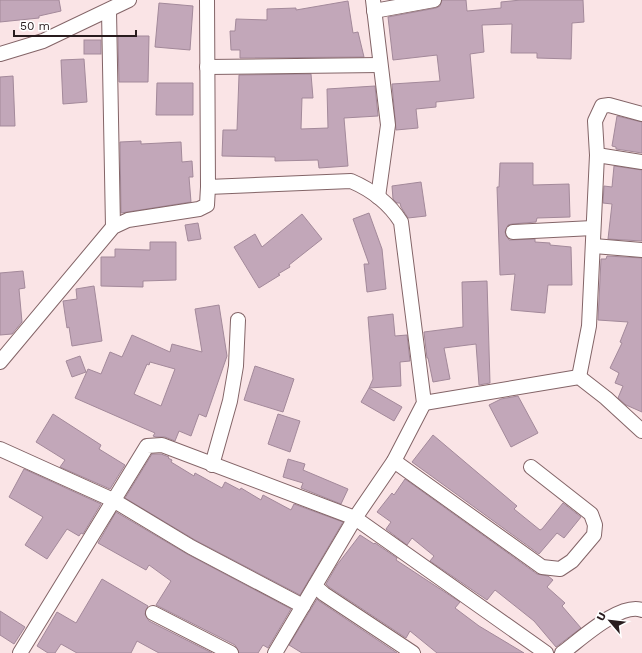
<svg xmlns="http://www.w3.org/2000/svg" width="642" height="653" viewBox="0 0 642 653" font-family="'Work Sans',sans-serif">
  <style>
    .building { fill: #c2a7b9; stroke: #a3899a; fill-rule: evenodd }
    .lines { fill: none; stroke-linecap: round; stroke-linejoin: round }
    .street-casing { stroke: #836467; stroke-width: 16 }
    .street { stroke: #fff; stroke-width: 14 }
  </style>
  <rect width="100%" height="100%" fill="#fae4e6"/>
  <g class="building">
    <path d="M0 0H59L61 11 39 16V18L0 22Z"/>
    <path d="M442 0H466L467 11 501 8V2L521 0H583L584 22 572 23 571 59 537 58V53H511L512 24 482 25 484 52 470 54 474 98 436 102V107L416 109 418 128 396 130 392 84 440 81 437 55 393 60 388 17 436 8 440 6Z"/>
    <path d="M348 1 353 33 358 32 364 57 240 58V50H231L230 31H235L236 19 267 20V9L296 8V10Z"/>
    <path d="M159 3 193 6 190 50 155 47Z"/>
    <path d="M118 36H149L148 82H119Z"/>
    <rect x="84" y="40" width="17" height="14"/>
    <path d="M84 59 87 102 63 104 61 60Z"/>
    <path d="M311 74 313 98H302L301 129 328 128 327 89 375 86 378 116 344 118 348 166 319 168 318 160 275 161V157L222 156 223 130H237L239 75Z"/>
    <path d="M13 76 15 126H0V77Z"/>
    <path d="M157 83H193V115H156Z"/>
    <path d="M617 116 642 122V153L616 149V147L612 146Z"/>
    <path d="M141 141V144L181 142 182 162 192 161 193 177H189L191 202 121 213 120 142Z"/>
    <path d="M500 163H533V185L569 184 570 217 537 218 536 222 512 224 508 225 505 232 509 240 535 239V242L550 243V245L571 247 572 285H548L545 313 511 310 515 274 500 275 497 187H499Z"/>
    <path d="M614 166 642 170V241L608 239 612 204 603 203 604 186 612 187Z"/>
    <path d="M421 182 426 216 408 218 401 207 400 203H397L393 199 392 186Z"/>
    <path d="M369 213 382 249 386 289 367 292 364 264H369L353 219Z"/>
    <path d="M302 214 322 239 289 265 290 267 278 274 280 275 259 288 234 247 255 234 262 247Z"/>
    <path d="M198 223 201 239 188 241 185 225Z"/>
    <path d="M150 242H176V280L143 281V287L101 286V257H115V249L150 250Z"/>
    <path d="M607 256 642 258V412L626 405 618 398 623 386 615 383 619 373 610 368 622 343 620 342 628 322 598 320 601 259H606Z"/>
    <path d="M23 271 25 288 19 289 22 322 12 334 0 335V273Z"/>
    <path d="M487 281 490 383 479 385 476 344 444 348 450 379 433 382 428 358H427L424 332 463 327 462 282Z"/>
    <path d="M94 286 102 341 72 346 69 327 67 328 63 301 77 299 76 289Z"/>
    <path d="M219 305 227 356 206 417 199 414 191 436 179 431 175 441 165 437H156L153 436 155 433 75 398 88 369 101 374 110 352 122 357 132 335 170 352 172 344 202 352 195 309ZM150 362 175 369 161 406 134 394 147 364 149 365Z"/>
    <path d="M393 314 395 336 407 335 410 361 400 362 401 386 369 388 373 379 368 317Z"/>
    <path d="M80 356 86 372 72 377 66 361Z"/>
    <path d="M255 366 294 379 283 412 244 400Z"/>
    <path d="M369 388 402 407 394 421 361 402Z"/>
    <path d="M518 396 538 433 511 447 489 405 501 399Z"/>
    <path d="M53 414 101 445 99 449 125 465 110 489 60 467 65 460 36 442Z"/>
    <path d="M278 414 300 421 290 452 268 444Z"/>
    <path d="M433 435 517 506 514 509 540 530 542 529 563 503 581 517 564 538 557 533 539 554 412 462Z"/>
    <path d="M152 454H161L169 457 168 458 172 460 171 462 194 476 195 473 222 488 225 482 240 490 241 488 261 500 263 495 291 510 294 504 343 522 300 595 195 540 125 498Z"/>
    <path d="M288 459 305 464 303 470 348 489 341 504 301 488 303 483 283 477Z"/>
    <path d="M24 469 101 504 83 534 81 533 79 536 67 529 47 559 25 545 43 517 9 497Z"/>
    <path d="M405 479 537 574 548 576 553 580 547 587 565 603 562 606 581 628 556 647 534 621 495 590 487 600 430 561 434 556 412 538 407 545 386 529 391 522 377 512 392 493 394 495Z"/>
    <path d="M116 512 187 554 291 609 268 648 263 645 258 653H239L235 645 156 605 171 581 149 565 146 570 98 543Z"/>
    <path d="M360 535 374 544 375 543 397 558 396 560 460 602 455 608 479 626 524 653H437L410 631 406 638 329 587 326 584 337 565Z"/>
    <path d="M102 579 148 606 145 614 149 621 212 653H159L137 641 131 653H77L61 644 55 653H48L37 646 57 612 76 623Z"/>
    <path d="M317 599 319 601 397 653H302L289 645Z"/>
    <path d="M0 611 25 627 14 644 0 635Z"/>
  </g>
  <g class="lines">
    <defs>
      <g id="street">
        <path d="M207 0 208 187 351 181C372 190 389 203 401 222L424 403 394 461 355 518 275 653"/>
        <path d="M373 0 388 125 378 197"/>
        <path d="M109 11 113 227"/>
        <path d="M374 11 434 0"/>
        <path d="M0 54 43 41 129 0"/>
        <path d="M207 67 380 65"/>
        <path d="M597 155 642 162"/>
        <path d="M513 232 593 228"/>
        <path d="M594 246 642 250"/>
        <path d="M0 362 113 227 128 220 199 209 207 205 208 187"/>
        <path d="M579 377 589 326 597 155 595 121 602 106 609 105 642 114"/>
        <path d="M424 403 579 377 606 398 642 431"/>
        <path d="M0 449 113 500 191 547 303 606"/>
        <path d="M394 461 542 567 560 569 572 561 594 535 595 525 591 514 531 467"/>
        <path d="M212 465 230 401 236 366 238 320"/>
        <path d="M315 586 324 594 413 653"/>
        <path d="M153 613 231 653"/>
        <path d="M20 653 147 446 162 445 355 518 546 653"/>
        <path d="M562 653C580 640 620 602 642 610"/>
      </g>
    </defs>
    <use href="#street" class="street-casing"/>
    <use href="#street" class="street"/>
  </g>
  <g transform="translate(610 621) rotate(298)" stroke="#ffffff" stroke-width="3" paint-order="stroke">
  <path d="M0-3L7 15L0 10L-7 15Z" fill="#281b1d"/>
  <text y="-6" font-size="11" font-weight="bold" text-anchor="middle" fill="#281b1d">U</text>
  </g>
  <path d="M14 30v6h122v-6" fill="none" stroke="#281b1d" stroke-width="2"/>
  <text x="20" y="30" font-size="12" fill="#281b1d" stroke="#ffffff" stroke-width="3" paint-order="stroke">50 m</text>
</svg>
